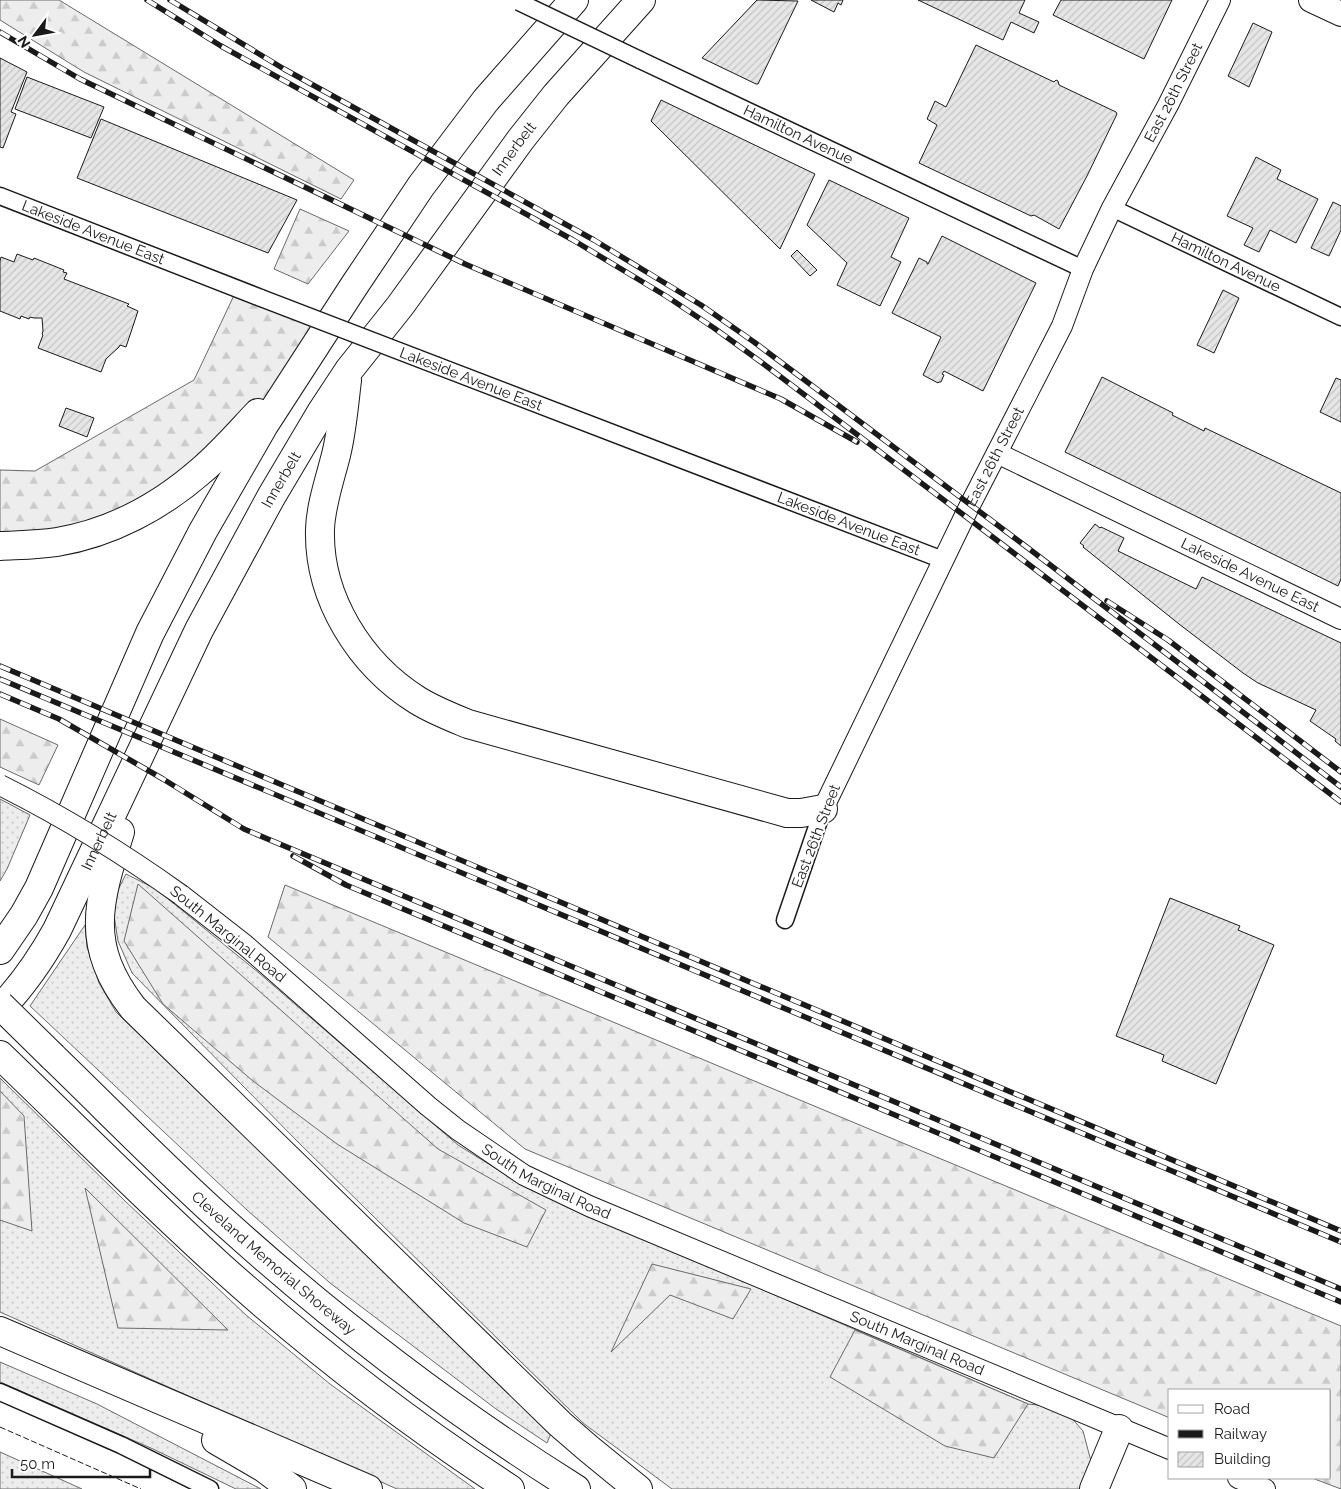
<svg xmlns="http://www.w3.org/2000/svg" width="1341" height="1489" viewBox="0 0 1341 1489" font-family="Raleway,sans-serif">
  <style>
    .grass { fill: url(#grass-dots); stroke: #6a6a6a }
    .forest { fill: url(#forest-firs); stroke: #6a6a6a }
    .building { fill: url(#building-hatch); stroke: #1a1a1a }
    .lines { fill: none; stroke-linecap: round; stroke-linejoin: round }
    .minor-casing { stroke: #1a1a1a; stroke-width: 19 }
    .tertiary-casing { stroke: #1a1a1a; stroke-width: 22 }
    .secondary-casing { stroke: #1a1a1a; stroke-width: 26 }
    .motorway-casing { stroke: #1a1a1a; stroke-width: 30 }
    .minor { stroke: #fff; stroke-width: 16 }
    .tertiary { stroke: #fff; stroke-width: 20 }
    .secondary { stroke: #fff; stroke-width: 24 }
    .motorway { stroke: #fff; stroke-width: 28 }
    .rail-casing { stroke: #1a1a1a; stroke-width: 5.5 }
    .rail { stroke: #fff; stroke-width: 4; stroke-dasharray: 11; stroke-linecap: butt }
    .minor-bridge-casing { stroke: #1a1a1a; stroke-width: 19; stroke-linecap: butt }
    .tertiary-bridge-casing { stroke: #1a1a1a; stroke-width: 22; stroke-linecap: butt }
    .motorway-bridge-casing { stroke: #1a1a1a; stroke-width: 30; stroke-linecap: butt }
    .minor-bridge { stroke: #fff; stroke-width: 16 }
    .tertiary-bridge { stroke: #fff; stroke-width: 20 }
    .motorway-bridge { stroke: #fff; stroke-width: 28 }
    .fence { stroke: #1a1a1a; stroke-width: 1; stroke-dasharray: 6 2.5; stroke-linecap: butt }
    .labels { text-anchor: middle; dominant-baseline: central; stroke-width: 4; stroke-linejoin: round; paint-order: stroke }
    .street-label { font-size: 15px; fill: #1a1a1a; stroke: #fff }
  </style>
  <defs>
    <pattern id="grass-dots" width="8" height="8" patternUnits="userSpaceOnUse" patternTransform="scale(1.25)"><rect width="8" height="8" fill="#ededed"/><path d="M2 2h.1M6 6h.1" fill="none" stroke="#cbcbcb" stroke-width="1.8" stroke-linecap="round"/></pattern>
    <pattern id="forest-firs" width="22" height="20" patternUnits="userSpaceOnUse" patternTransform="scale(1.25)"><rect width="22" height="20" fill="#ededed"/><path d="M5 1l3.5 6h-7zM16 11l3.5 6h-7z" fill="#cbcbcb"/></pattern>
    <pattern id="building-hatch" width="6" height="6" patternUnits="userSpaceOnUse" patternTransform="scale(1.25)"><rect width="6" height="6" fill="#e6e6e6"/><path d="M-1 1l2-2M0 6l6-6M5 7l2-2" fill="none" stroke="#c5c5c5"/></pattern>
  </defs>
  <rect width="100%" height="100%" fill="#fff"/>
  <g class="grass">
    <path d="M0 799 30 815 7 869 0 881Z"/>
    <path d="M126 874 156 889 259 973 458 1145 508 1176 668 1249 1028 1404 1047 1406 1069 1415 1083 1431 1092 1465 1081 1489H672L583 1423 297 1141 132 973 118 941 112 902Z"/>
    <path d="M85 925 87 947 99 983 116 1012 551 1433 547 1443 496 1409 330 1283 247 1210 30 1006Z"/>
    <path d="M0 1078 125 1201 246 1315 330 1384 475 1489H397L0 1312Z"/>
    <path d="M0 1362 97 1404 261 1489H236L153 1449 0 1382Z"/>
    <path d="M0 1452 82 1489H0Z"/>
  </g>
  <g class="forest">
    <path d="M0 0H59L354 180 341 199 84 72 0 20Z"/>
    <path d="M300 209 349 231 308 284 274 269Z"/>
    <path d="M237 289 324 322 296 374 164 500 0 546V470L35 471 194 380Z"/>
    <path d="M0 719 58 745 39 785 0 767Z"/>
    <path d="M138 884 438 1149 546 1210 527 1247 464 1223 337 1144 253 1081 163 1004 124 941Z"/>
    <path d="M285 885 1341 1326V1489L1312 1478H1330V1390H1170V1418L525 1149 268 937Z"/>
    <path d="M0 1091 24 1116 32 1231 0 1220Z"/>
    <path d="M85 1188 228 1330 118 1328Z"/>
    <path d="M652 1264 751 1289 733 1319 670 1295 611 1352Z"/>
    <path d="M855 1330 1028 1404 994 1458 945 1446 830 1377Z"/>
  </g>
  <g class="building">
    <path d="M757 0 798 1 758 84H756L702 58Z"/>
    <path d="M811 0H843L841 5 838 3 834 12Z"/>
    <path d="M918 0H1025L1019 13 1039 22 1034 33 1011 22 1003 40Z"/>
    <path d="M1061 0H1172L1144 59 1053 15Z"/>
    <path d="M1253 23 1272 32 1249 87 1228 76Z"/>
    <path d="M976 45 1054 82 1056 80 1058 81 1059 85 1116 112 1117 114 1087 176 1059 229 1034 215 1031 216 919 163 937 125 927 119 935 101 946 107Z"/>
    <path d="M0 58 27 72 11 112 16 114 3 148 0 147Z"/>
    <path d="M27 77 104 107 91 138 15 109Z"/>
    <path d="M661 100 815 174 780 249 651 121Z"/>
    <path d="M101 119 297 200 268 253 77 178Z"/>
    <path d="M1256 157 1281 170 1277 179 1318 199 1296 243 1270 230 1259 252 1244 245 1253 228 1227 216Z"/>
    <path d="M829 180 909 218 891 257 901 262 880 306 837 285 847 263 807 225Z"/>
    <path d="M1333 202 1341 206V230L1329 256 1311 248Z"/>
    <path d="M942 236 1036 283 983 391 944 371 942 374 944 375 941 382H939L938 383 923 375 941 337 892 313 919 258 927 262V264H928Z"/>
    <path d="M797 250 817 270 810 276 791 256Z"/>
    <path d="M17 254 33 260 34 258 64 270 63 272 67 273 64 279 129 304 127 306 138 311 126 347 120 345 119 347 106 359 101 372 38 348 43 335 42 334 43 331 42 318H34L30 317 29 319 21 316 20 319 0 311V261L1 257 14 262Z"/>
    <path d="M1223 290 1239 298 1214 353 1197 345Z"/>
    <path d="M1102 377 1173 413 1172 415 1204 431 1205 428 1341 493V579L1338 586 1065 452Z"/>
    <path d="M1336 378 1341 380V422L1320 412Z"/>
    <path d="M66 408 94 418 87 437 59 426Z"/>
    <path d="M1095 524 1100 528 1101 527 1124 538 1118 551 1196 589 1202 577 1341 643V746L1335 741 1336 739 1310 721 1316 710 1258 683 1243 673 1179 624 1083 547 1084 546 1080 543Z"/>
    <path d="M1170 898 1240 926 1238 930 1274 945 1216 1084 1162 1061 1164 1055 1116 1036Z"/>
  </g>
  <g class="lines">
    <defs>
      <g id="minor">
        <path id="s1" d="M640 60 1083 269"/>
        <path id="s2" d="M0 196 261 298"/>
        <path id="s3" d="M1112 208 1341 317"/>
        <path id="s4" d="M438 366 943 560"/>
        <path d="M785 920 823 809"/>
        <path d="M0 1392 121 1445 210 1489"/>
      </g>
      <g id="tertiary">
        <path id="s5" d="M997 453 1341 619"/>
        <path id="s6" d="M823 809 970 505 1062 326 1083 269 1112 208 1168 105 1220 0"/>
        <path id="s7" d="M181 895 245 945 428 1106 458 1130 524 1175 589 1206 1170 1449"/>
        <path d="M1238 1478 1265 1489"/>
      </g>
      <path id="secondary" d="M1311 0 1341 14"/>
      <g id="motorway">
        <path d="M347 380C344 405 342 431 336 455 330 479 321 504 320 529 318 598 360 664 417 700 433 710 451 717 468 724L787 813H801L823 809"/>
        <path d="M0 546C19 545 38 545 57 542 111 533 161 506 202 470 222 453 240 432 258 413"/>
        <path d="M120 832C98 902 84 945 133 1008L560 1424 589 1449 638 1489"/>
        <path d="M0 950 24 915 39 888 150 633 203 531 264 425 354 286 421 186 486 100 574 0"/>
        <path id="s8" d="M0 1009C23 985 41 959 57 930L199 630 271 497 322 411 349 370 400 306 521 139 556 95 641 0"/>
        <path d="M0 1055C73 1125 144 1197 219 1265 310 1347 407 1422 510 1489"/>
        <path id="s9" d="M53 1057C112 1114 169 1173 230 1227 338 1324 453 1412 576 1489"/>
        <path d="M0 1331 368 1489"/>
        <path d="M216 1440 264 1468 292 1489"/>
        <path d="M1094 1489 1119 1429"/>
      </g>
    </defs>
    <use href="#minor" class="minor-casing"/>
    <use href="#tertiary" class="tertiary-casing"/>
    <use href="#secondary" class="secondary-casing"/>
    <use href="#motorway" class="motorway-casing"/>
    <use href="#minor" class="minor"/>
    <use href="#tertiary" class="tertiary"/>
    <use href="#secondary" class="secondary"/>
    <use href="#motorway" class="motorway"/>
    <defs>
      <g id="rail">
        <path d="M147 0 221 46 573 240 666 296 714 328 761 362 965 516 1341 802"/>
        <path d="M170 0 284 69 594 240 701 305 754 342 1028 548 1341 787"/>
        <path d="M0 32 80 79 465 264 781 399 857 442"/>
        <path d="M1107 601 1168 640 1341 772"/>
        <path d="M0 666 1341 1231"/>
        <path d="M0 679 1341 1242"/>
        <path d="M0 694 59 719 163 779 244 829 1341 1289"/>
        <path d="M293 856 346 885 1341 1302"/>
      </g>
    </defs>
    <use href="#rail" class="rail-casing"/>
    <use href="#rail" class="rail"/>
    <defs>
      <g id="minor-bridge">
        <path d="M519 2 640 60"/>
        <path d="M261 298 438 366"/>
      </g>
      <path id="tertiary-bridge" d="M0 785C64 817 124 854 181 895"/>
      <path id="motorway-bridge" d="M0 1005 53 1057"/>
    </defs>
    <use href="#minor-bridge" class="minor-bridge-casing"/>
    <use href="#tertiary-bridge" class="tertiary-bridge-casing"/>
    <use href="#motorway-bridge" class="motorway-bridge-casing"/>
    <use href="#minor-bridge" class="minor-bridge"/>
    <use href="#tertiary-bridge" class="tertiary-bridge"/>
    <use href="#motorway-bridge" class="motorway-bridge"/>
    <path class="fence" d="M0 1427 141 1489"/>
  </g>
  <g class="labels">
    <g class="street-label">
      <text stroke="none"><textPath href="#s6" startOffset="798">East 26th Street</textPath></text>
      <text stroke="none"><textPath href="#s1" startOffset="175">Hamilton Avenue</textPath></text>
      <text stroke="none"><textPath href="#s8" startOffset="1006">Innerbelt</textPath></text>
      <text stroke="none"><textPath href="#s2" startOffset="100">Lakeside Avenue East</textPath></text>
      <text stroke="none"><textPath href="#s3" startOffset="126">Hamilton Avenue</textPath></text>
      <text transform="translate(471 379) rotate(21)">Lakeside Avenue East</text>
      <text stroke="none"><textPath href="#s6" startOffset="392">East 26th Street</textPath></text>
      <text stroke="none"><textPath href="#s8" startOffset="601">Innerbelt</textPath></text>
      <text stroke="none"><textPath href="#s4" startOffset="440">Lakeside Avenue East</textPath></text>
      <text stroke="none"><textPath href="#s5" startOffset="281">Lakeside Avenue East</textPath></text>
      <text transform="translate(816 836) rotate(-69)">East 26th Street</text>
      <text stroke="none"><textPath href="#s8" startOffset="196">Innerbelt</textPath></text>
      <text transform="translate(228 934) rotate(39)">South Marginal Road</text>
      <text stroke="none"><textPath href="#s7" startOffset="466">South Marginal Road</textPath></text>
      <text stroke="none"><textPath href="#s9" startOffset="302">Cleveland Memorial Shoreway</textPath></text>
      <text stroke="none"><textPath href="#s7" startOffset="871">South Marginal Road</textPath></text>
    </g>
  </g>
  <rect x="1168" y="1389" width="162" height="90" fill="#ffffff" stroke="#a3a3a3"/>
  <rect x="1178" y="1405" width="25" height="8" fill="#ffffff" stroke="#a3a3a3"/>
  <text x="1214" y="1414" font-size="15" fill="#1a1a1a">Road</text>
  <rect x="1178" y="1430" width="25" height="8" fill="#1a1a1a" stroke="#a3a3a3"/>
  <text x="1214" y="1439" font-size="15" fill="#1a1a1a">Railway</text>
  <rect x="1178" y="1452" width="25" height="15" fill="url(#building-hatch)" stroke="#a3a3a3"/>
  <text x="1214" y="1464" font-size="15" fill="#1a1a1a">Building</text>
  <g transform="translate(35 35) rotate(238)" stroke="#ffffff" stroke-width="4" paint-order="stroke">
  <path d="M0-4L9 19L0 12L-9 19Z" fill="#1a1a1a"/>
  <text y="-8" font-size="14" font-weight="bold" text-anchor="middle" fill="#1a1a1a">N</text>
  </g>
  <path d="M12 1469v8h138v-8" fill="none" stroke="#1a1a1a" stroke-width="2.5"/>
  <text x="20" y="1469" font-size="15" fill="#1a1a1a" stroke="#ffffff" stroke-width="4" paint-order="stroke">50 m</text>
</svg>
